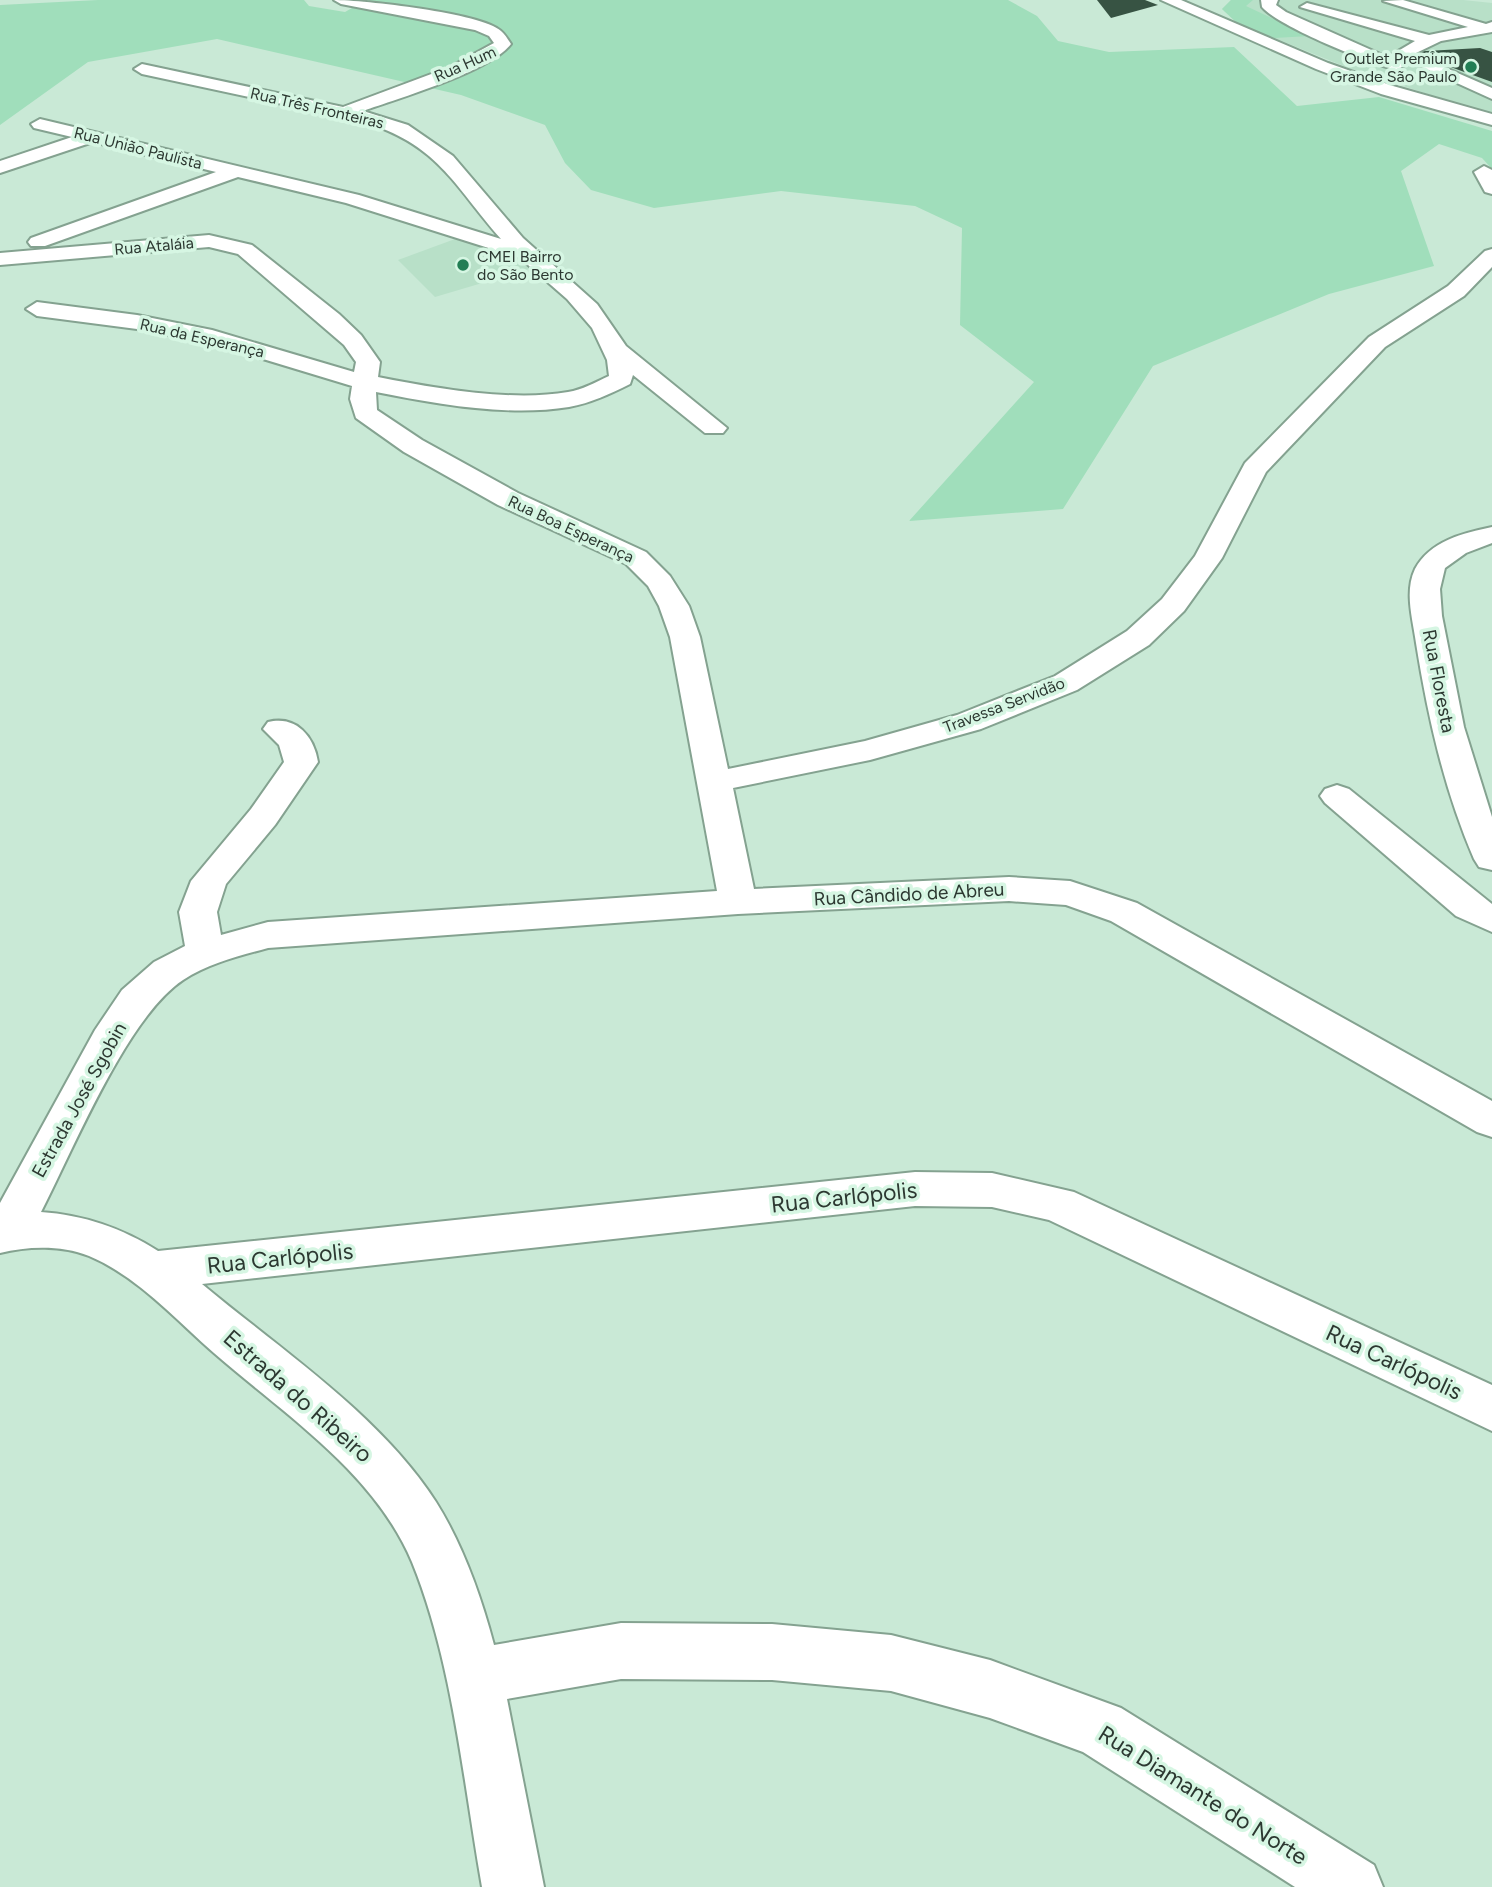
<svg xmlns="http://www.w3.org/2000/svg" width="1492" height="1887" viewBox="0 0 1492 1887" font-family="Figtree,sans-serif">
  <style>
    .built { fill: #b8e0c8 }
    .green { fill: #a0debb }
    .building { fill: #375343 }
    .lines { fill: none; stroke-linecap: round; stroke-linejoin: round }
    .minor-casing { stroke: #84a290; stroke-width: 4 }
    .minor { fill: #fff; fill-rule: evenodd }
    .poi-dot { fill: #227e54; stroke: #d6f6e3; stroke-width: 2.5 }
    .labels { text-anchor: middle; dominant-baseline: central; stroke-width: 7; stroke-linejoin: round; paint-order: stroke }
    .far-poi-label { font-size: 16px; fill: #2c3831; stroke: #d6f6e3; text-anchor: end }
    .far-street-label { font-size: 16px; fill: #2c3831; stroke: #d6f6e3 }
    .street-label { font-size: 19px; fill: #2c3831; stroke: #d6f6e3 }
    .near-street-label { font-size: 23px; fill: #2c3831; stroke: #d6f6e3 }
  </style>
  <rect width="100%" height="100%" fill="#c9e9d6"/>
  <g class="built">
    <path d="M1231 0H1463L1492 3V115L1351 69 1237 23 1222 9Z"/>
    <path d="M455 239 510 252 529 269 435 297 398 260Z"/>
  </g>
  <g class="green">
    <path d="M98 0H304L309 6 345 12 366 0H1008L1037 16 1058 41 1109 52 1234 47 1297 106 1379 97 1492 131V169L1482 158 1439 144 1401 171 1434 266 1329 294 1153 366 1063 509 909 521 1034 382 960 325 962 228 915 206 781 191 654 208 591 190 565 163 545 125 461 95 217 39 88 62 0 125V5Z"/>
    <path d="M1231 0H1253L1246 6 1310 36 1274 38 1237 23 1222 9Z"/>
  </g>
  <g class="building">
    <path d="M1097 0H1145L1158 5 1111 18Z"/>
    <path d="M1480 48 1492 52V82L1409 52Z"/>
  </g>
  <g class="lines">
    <defs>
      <g id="minor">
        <path d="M334 0C363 0 482 13 501 31 505 34 508 40 511 44 489 72 399 98 363 111L408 125 453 156 523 238 597 304 626 346 727 428 723 433H705L633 375 630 384C610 394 591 403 569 407 508 417 436 404 376 392L377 410 422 440 518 493 646 552 670 576 689 606 700 637 728 769 865 741 957 715 1055 676 1127 631 1162 599 1195 556 1245 463 1369 337 1448 286 1485 251 1492 249V267L1464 296 1385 347 1266 472 1222 558 1184 611 1149 645 1077 690 981 729 870 760 733 788 754 889 1009 877 1070 881 1137 903 1492 1101V1137L1477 1132 1111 921 1066 905 1009 901 738 914 268 948C239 956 209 963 183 980 127 1017 73 1150 41 1212 84 1215 122 1228 158 1251L915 1172 992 1173 1074 1192 1492 1385V1431L1049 1220 992 1207 915 1206 202 1284C281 1350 380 1415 436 1502 463 1545 481 1596 494 1645L621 1623 772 1624 891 1635 990 1660 1121 1708 1374 1865 1383 1887H1295L1083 1752 990 1718 891 1691 772 1680 621 1679 507 1699 544 1887H482C463 1780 453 1663 412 1562 374 1472 285 1415 214 1353 175 1319 137 1276 89 1256 62 1245 28 1246 0 1253V1203L95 1030 122 990 154 962 185 946 179 912 191 881 251 809 284 762 279 745 263 729 268 722C296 715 314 736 318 762L275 825 226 884 217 912 221 935 268 922 717 891 670 637 659 606 648 586 626 564 498 505 404 452 356 418 350 399 352 386 210 343 137 329 37 316 26 309 37 302 137 315 212 330 354 372 356 362 344 345 238 254 209 247 0 265V253L209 235 252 245 339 314 361 335 380 362 378 377C434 388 511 402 568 392 582 390 596 382 609 376L607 360 592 328 567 299 520 258 346 203 238 177 45 246H31L28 242 31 238 216 172 93 142 0 173V161L72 137 34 128 31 124 40 119 359 195 501 239C452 183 438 144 361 121L142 74 134 69 142 64 343 107 450 67 494 43 489 36 475 30 341 4Z"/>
        <path d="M1161 0H1181L1328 63 1393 86 1492 114V125L1381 94 1316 69Z"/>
        <path d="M1278 0 1276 5 1286 12 1405 65 1397 70C1369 63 1279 27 1262 7L1261 0Z"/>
        <path d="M1403 0 1486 24 1492 22V32L1441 41 1414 54 1492 88V99L1393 54 1415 41 1300 7 1307 3 1429 35 1468 27 1383 1Z"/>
        <path d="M1484 166 1492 170V194L1485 192 1474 172Z"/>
        <path d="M1492 527V543L1466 553 1445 568 1440 589 1442 616 1464 727 1492 817V870L1479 867 1474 859C1444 789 1428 718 1416 643 1413 620 1404 592 1415 569 1430 541 1463 533 1492 527Z"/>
        <path d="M1337 785 1349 789 1492 904V932L1456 916 1325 803 1320 796 1325 789Z"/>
      </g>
    </defs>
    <use href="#minor" class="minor-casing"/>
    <use href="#minor" class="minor"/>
  </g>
  <g class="poi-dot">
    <circle cx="1471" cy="67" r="7"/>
    <circle cx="463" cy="265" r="7"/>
  </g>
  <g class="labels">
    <g class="far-poi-label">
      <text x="1457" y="58">Outlet Premium<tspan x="1457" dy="18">Grande São Paulo</tspan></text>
      <text x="477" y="256" text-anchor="start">CMEI Bairro<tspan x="477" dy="18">do São Bento</tspan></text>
    </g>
    <g class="far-street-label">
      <text transform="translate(465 64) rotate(-24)">Rua Hum</text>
      <text transform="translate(317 108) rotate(13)">Rua Três Fronteiras</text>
      <text transform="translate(138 148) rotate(14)">Rua União Paulista</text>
      <text transform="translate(154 246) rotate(-5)">Rua Ataláia</text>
      <text transform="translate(202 338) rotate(13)">Rua da Esperança</text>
      <text transform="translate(571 529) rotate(25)">Rua Boa Esperança</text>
      <text transform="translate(1004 705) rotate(-21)">Travessa Servidão</text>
    </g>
    <g class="street-label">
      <text transform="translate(1439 681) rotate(79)">Rua Floresta</text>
      <text transform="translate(909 894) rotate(-3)">Rua Cândido de Abreu</text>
      <text transform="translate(79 1100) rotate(-61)">Estrada José Sgobin</text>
    </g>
    <g class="near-street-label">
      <text transform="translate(844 1197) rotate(-6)">Rua Carlópolis</text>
      <text transform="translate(280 1258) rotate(-6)">Rua Carlópolis</text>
      <text transform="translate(1394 1362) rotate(25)">Rua Carlópolis</text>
      <text transform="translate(298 1396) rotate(41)">Estrada do Ribeiro</text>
      <text transform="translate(1203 1795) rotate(32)">Rua Diamante do Norte</text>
    </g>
  </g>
</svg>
